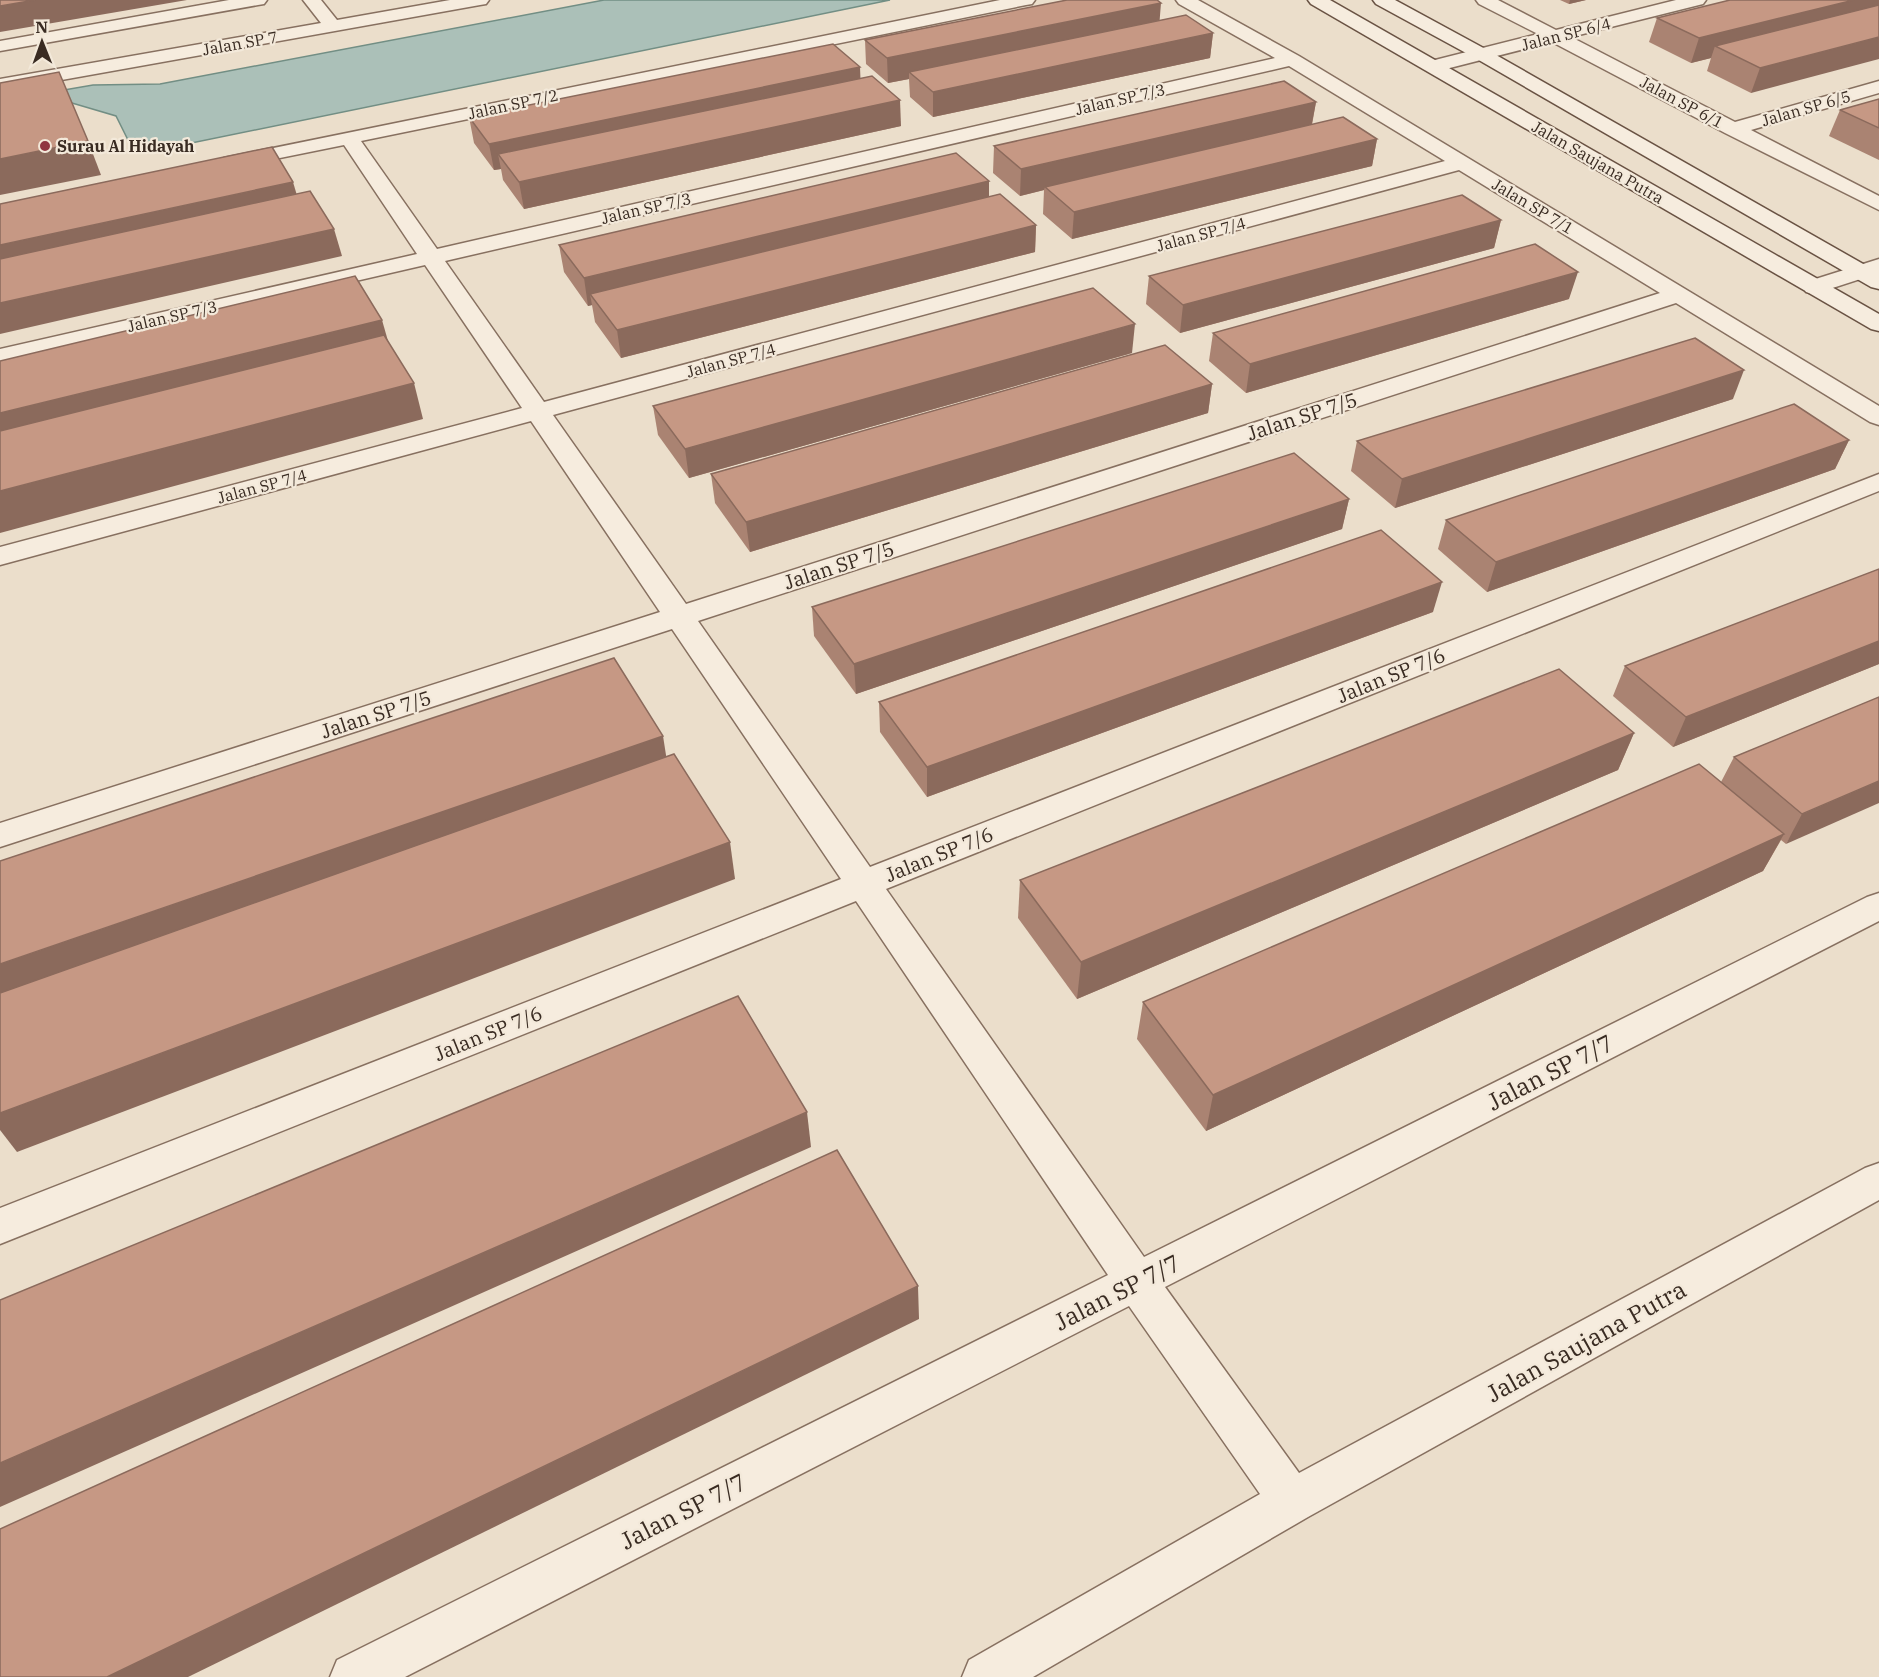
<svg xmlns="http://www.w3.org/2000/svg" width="1879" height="1677" viewBox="0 0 1879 1677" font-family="'IBM Plex Serif',serif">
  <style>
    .water { fill: #abc0b8; stroke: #728e84; stroke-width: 1.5 }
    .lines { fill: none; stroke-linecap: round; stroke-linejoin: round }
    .minor-casing { stroke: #877060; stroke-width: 3 }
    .secondary-casing { stroke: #695243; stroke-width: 3 }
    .minor { fill: #f6ecde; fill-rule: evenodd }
    .secondary { fill: #f6ecde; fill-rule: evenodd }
    .wall { fill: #aa8372 }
    .shaded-wall { fill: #8b6a5c }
    .building { fill: #c69884; stroke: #8b6a5c; stroke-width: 1.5 }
    .poi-dot { fill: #903641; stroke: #f3e9da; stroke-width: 2 }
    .labels { text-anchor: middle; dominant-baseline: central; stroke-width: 4.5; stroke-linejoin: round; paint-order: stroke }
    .far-street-label { font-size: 16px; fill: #392b22; stroke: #f3e9da }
    .far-poi-label { font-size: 16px; font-weight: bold; fill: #392b22; stroke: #f3e9da; text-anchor: start }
    .street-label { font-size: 20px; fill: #392b22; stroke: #f3e9da }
    .near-street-label { font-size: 24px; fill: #392b22; stroke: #f3e9da }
  </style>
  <rect width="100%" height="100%" fill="#ebdecb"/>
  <path class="water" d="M604 0H890L167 148H132L116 116 72 103 0 101 93 85 160 84Z"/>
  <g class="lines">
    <defs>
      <g id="minor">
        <path d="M229 0H267L264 4 258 5 0 51V41Z"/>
        <path d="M303 0H321L337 20 450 0H489L486 4 480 5 0 91V79L321 23Z"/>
        <path d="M1000 0H1035L1032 4 1026 5 361 141 437 249 1275 58 1179 4 1176 0H1198L1299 56 1879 406V425L1870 422 1676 303 698 621 870 867 1879 474V491L886 889 1144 1257 1867 897 1879 893V921L1165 1287 1299 1473 1865 1168 1879 1163V1200L1308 1517 1033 1677H962L969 1660 1260 1494 1129 1306 405 1677H330L337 1660 1108 1275 856 901 0 1244V1208L841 879 672 629 0 847V823L660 612 531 421 0 565V547L522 408 425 265 0 363V349L417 254 344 145 231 168 224 166 221 162 224 158ZM1289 66 1445 161 544 402 445 261ZM1459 170 1660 293 686 604 553 415Z"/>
        <path d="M1476 0H1498L1556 30 1676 0H1706L1703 4 1571 37 1735 122 1879 81V93L1751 130 1879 196V210L1725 133 1552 42 1434 72 1427 70 1425 66 1427 62 1538 34 1479 4Z"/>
        <path d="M1879 259V273L1814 294 1806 292 1803 287 1806 282Z"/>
      </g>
      <g id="secondary">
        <path d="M1308 0H1330L1879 314V331L1871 329 1311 4Z"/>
        <path d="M1373 0H1395L1489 51 1879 273V289L1871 287 1477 59 1376 4Z"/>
      </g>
    </defs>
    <use href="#minor" class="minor-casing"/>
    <use href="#secondary" class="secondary-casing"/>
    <use href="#minor" class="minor"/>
    <use href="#secondary" class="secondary"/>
  </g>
  <g class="wall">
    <path d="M1560 0H1586L1569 4Z"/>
    <path d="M1879 0 1751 93 1707 71 1711 58 1691 63 1649 42 1657 18Z"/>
    <path d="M1160 21 1213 33 1210 58 933 117 910 97 909 79 888 83 866 64 865 40Z"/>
    <path d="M860 67V78L901 126 524 209 503 180 501 169 494 170 474 143 469 117Z"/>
    <path d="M1879 99V160L1829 136 1840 110Z"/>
    <path d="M1316 102 1312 125 1377 139 1372 166 1072 239 1043 214 1044 190 1020 196 993 173 994 146Z"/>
    <path d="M989 181V197L1036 225 1035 252 621 358 595 322 592 305 588 306 564 272 559 245Z"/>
    <path d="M1501 220 1494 248 1180 333 1146 304 1149 276Z"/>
    <path d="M1569 299 1246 393 1209 361 1213 333Z"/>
    <path d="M1132 353 689 478 658 435 653 406Z"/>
    <path d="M1212 384 1208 413 750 552 715 503 711 474Z"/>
    <path d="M1733 399 1395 508 1351 471 1357 441Z"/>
    <path d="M1849 440 1835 469 1487 592 1438 549 1446 520Z"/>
    <path d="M1349 499 1342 529 856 694 814 636 812 607Z"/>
    <path d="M1879 569V664L1673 747 1613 696 1625 666Z"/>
    <path d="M1433 612 927 797 880 732 879 702Z"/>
    <path d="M1879 697 1786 844 1781 840 1763 871 1206 1131 1137 1039 1143 1002 1721 782 1734 757Z"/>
    <path d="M1634 733 1618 770 1077 999 1018 918 1020 880Z"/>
  </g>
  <g class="shaded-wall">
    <path d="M35 0H187L0 32V6Z"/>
    <path d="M1570 0H1586L1569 4Z"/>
    <path d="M1854 0H1879V16L1715 46 1711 58 1691 63 1699 38Z"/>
    <path d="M1161 3 1159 28 909 72V79L888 83 887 58Z"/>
    <path d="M1213 33 1210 58 933 117V92Z"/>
    <path d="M1879 37V59L1751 93 1760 68Z"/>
    <path d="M860 67 861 92 498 154 501 169 494 170 489 144Z"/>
    <path d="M900 100 901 126 524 209 519 182Z"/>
    <path d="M1316 102 1311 128 1045 187 1044 190 1020 196 1021 169Z"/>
    <path d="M1377 139 1372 166 1072 239 1074 212Z"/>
    <path d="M88 141 101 175 0 195V159Z"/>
    <path d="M989 181V208L590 294 592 305 588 306 584 278Z"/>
    <path d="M293 182 301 209 0 275V245Z"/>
    <path d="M1501 220 1494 248 1180 333 1183 305Z"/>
    <path d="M1036 225 1035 252 621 358 617 330Z"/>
    <path d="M334 229 342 256 0 334V303Z"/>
    <path d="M1578 272 1569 299 1246 393 1250 364Z"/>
    <path d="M382 320 390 348 0 446V413Z"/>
    <path d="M1135 324 1132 353 689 478 685 449Z"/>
    <path d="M1744 370 1733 399 1395 508 1402 479Z"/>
    <path d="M414 383 423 419 0 533V491Z"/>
    <path d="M1212 384 1208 413 750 552 746 522Z"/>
    <path d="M1849 440 1835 469 1487 592 1496 562Z"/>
    <path d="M1349 499 1342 529 856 694 854 664Z"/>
    <path d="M1442 582 1433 612 927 797V767Z"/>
    <path d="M1879 641V664L1673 747 1686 717Z"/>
    <path d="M1634 733 1618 770 1077 999 1081 962Z"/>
    <path d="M663 736 669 774 0 1009V964Z"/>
    <path d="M1879 781V803L1786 844 1802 814Z"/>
    <path d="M1784 834 1763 871 1206 1131 1213 1095Z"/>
    <path d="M730 842 735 879 17 1152 0 1130V1113Z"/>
    <path d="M807 1112 811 1147 0 1507V1463Z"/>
    <path d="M918 1286 919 1319 188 1677H107Z"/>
  </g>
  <g class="building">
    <path d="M0 0H35L0 6Z"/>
    <path d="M1067 0H1157L1161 3 887 58 865 40Z"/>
    <path d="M1730 0H1854L1699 38 1657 18Z"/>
    <path d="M1879 5V37L1760 68 1715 46Z"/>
    <path d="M1186 15 1213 33 933 92 909 72Z"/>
    <path d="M833 44 860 67 489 144 469 117Z"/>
    <path d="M59 72 88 141 0 159V83Z"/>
    <path d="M872 76 900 100 519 182 498 154Z"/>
    <path d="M1284 81 1316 102 1021 169 994 146Z"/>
    <path d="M1879 99V128L1840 110Z"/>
    <path d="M1343 117 1377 139 1074 212 1045 187Z"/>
    <path d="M272 147 293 182 0 245V204Z"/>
    <path d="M956 153 989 181 584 278 559 245Z"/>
    <path d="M310 191 334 229 0 303V259Z"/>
    <path d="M1000 194 1036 225 617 330 590 294Z"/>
    <path d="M1462 195 1501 220 1183 305 1149 276Z"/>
    <path d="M1535 244 1578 272 1250 364 1213 333Z"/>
    <path d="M355 276 382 320 0 413V361Z"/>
    <path d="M1093 288 1135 324 685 449 653 406Z"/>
    <path d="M384 335 414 383 0 491V431Z"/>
    <path d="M1695 338 1744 370 1402 479 1357 441Z"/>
    <path d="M1165 345 1212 384 746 522 711 474Z"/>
    <path d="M1794 404 1849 440 1496 562 1446 520Z"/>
    <path d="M1294 453 1349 499 854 664 812 607Z"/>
    <path d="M1381 530 1442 582 927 767 879 702Z"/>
    <path d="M1879 569V641L1686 717 1625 666Z"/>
    <path d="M614 658 663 736 0 964V861Z"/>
    <path d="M1559 669 1634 733 1081 962 1020 880Z"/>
    <path d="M1879 697V781L1802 814 1734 757Z"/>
    <path d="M674 754 730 842 0 1113V993Z"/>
    <path d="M1699 764 1784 834 1213 1095 1143 1002Z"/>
    <path d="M738 996 807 1112 0 1463V1300Z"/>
    <path d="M837 1150 918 1286 107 1677H0V1529Z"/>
  </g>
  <circle class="poi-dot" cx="45" cy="146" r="6"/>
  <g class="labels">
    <g class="far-street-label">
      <text transform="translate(1566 34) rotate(-14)">Jalan SP 6/4</text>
      <text transform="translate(240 43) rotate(-10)">Jalan SP 7</text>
      <text transform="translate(1120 99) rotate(-13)">Jalan SP 7/3</text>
      <text transform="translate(1682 102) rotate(28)">Jalan SP 6/1</text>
      <text transform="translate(513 104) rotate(-12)">Jalan SP 7/2</text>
      <text transform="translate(1806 108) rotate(-16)">Jalan SP 6/5</text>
      <text transform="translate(1598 162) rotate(30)">Jalan Saujana Putra</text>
      <text transform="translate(1533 206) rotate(31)">Jalan SP 7/1</text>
      <text transform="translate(646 208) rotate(-13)">Jalan SP 7/3</text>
      <text transform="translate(1201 234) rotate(-15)">Jalan SP 7/4</text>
      <text transform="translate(172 316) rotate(-13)">Jalan SP 7/3</text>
      <text transform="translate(731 360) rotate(-15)">Jalan SP 7/4</text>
      <text transform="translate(262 486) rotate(-15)">Jalan SP 7/4</text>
    </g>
    <g class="far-poi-label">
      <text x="57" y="146">Surau Al Hidayah</text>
    </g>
    <g class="street-label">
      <text transform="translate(1302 416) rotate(-18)">Jalan SP 7/5</text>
      <text transform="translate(839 565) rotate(-18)">Jalan SP 7/5</text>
      <text transform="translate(1391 675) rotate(-22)">Jalan SP 7/6</text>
      <text transform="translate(376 714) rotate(-18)">Jalan SP 7/5</text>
      <text transform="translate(939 854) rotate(-22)">Jalan SP 7/6</text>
      <text transform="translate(488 1033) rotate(-22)">Jalan SP 7/6</text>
    </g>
    <g class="near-street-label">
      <text transform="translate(1550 1072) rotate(-27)">Jalan SP 7/7</text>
      <text transform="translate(1117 1292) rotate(-27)">Jalan SP 7/7</text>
      <text transform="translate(1586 1341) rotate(-29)">Jalan Saujana Putra</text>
      <text transform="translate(683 1511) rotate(-27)">Jalan SP 7/7</text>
    </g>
  </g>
  <g transform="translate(42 42) rotate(359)" stroke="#f3e9da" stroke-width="4.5" paint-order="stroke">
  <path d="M0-4.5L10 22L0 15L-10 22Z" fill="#392b22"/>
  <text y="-9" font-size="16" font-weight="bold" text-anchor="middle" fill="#392b22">N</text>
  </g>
</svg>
